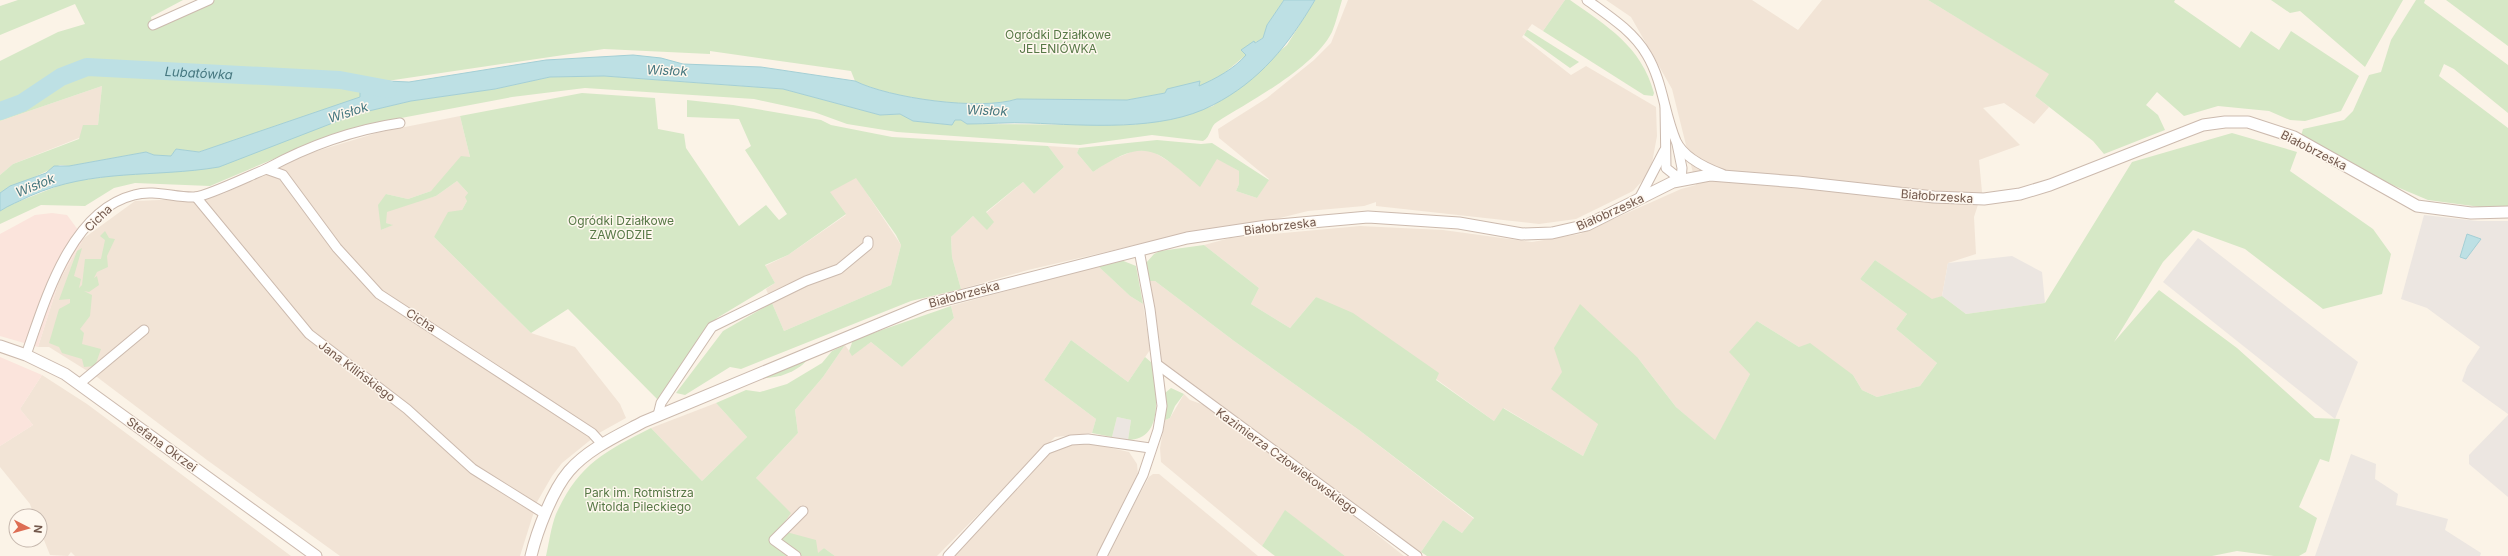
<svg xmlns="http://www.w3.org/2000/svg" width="2508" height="556" viewBox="0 0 2508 556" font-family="Inter,sans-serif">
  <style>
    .residential { fill: #f2e4d6 }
    .commercial { fill: #fbe4dc }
    .industrial { fill: #ece6e1 }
    .green { fill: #d6e8c6 }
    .water { fill: #bde0e4; stroke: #a4cfd5 }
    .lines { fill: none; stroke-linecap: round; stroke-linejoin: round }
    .river { stroke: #bde0e4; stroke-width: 18 }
    .minor-casing { stroke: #ccbaae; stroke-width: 11 }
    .tertiary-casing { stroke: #ccbaae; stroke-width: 13 }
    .minor { stroke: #fff; stroke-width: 9 }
    .tertiary { stroke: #fff; stroke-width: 11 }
    .labels { text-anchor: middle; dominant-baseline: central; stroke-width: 3; stroke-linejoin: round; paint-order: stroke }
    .park-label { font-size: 12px; fill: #577846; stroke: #fef7ee }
    .street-label { font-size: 12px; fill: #73594d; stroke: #fef7ee }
    .water-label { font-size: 13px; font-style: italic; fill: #45777f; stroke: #fef7ee }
  </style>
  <rect width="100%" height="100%" fill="#fbf3e7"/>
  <g class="residential">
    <path d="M1348 0H1565L1543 31 1532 24 1522 37 1571 75 1586 66 1656 107 1657 136 1652 163 1643 180 1633 191 1576 219 1539 224 1376 206V202L1364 206 1308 211 1272 220 1187 233 1028 270 961 289 952 257 951 237 973 216 987 229 986 213 1023 182 1034 194 1064 167 1048 146 1079 148 1077 153 1093 172 1109 161 1136 150 1152 151 1173 164 1217 158 1239 171V184L1236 191 1257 198 1269 179 1219 138 1218 129 1267 98 1314 60 1331 43Z"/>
    <path d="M1606 0H1752L1798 30 1822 0H1928L2050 74 2035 96 2049 107 2034 124 2004 103 1983 108 2020 145 1979 160 1982 192 1974 217 1976 254 1948 263 1942 296 1932 300 1875 260 1860 279 1907 314 1896 329 1937 363 1920 386 1877 397 1862 390 1853 375 1799 347 1757 321 1750 374 1715 441 1676 407 1638 358 1598 424 1583 456 1504 408 1494 421 1436 379 1438 373 1316 297 1290 328 1251 304 1259 288 1204 245 1230 238 1360 226 1443 230 1532 242 1580 234 1681 189 1696 185 1672 89 1631 17Z"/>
    <path d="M102 86 98 125 79 138 13 164 0 175V121Z"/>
    <path d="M460 116 470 157 431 191 408 199 386 194 381 230 392 225 386 223V212L393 208 436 196 457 181 468 193 467 201 462 210 434 237 531 333 575 347 620 404 626 418 599 433 562 463 552 476 537 502 520 556H340L207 460 97 377 49 347H38L59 281 84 238 135 201 208 198 223 194 307 154 380 132Z"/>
    <path d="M856 177 901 245 891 285 784 331 766 289 775 283 765 266 788 255 846 215 829 192Z"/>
    <path d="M1098 266 1130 296 1143 304 1150 350 1128 382 1071 340 1044 380 1096 419 1092 433 1055 437 937 556H835L824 548 818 554 779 530 756 478 798 433 795 410 823 377 845 345 852 355 871 342 902 367 954 318 951 306Z"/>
    <path d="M1148 281H1155L1234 341 1359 430 1474 519 1462 533 1443 520 1421 552 1368 515 1161 362Z"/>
    <path d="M42 375 87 404 291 556H75L71 552 68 556 50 555 40 530V516H34L30 504 0 467V446L33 425 20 409Z"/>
    <path d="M1184 394 1190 400 1207 406 1311 482 1404 556H1345L1285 511 1262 546 1161 462 1160 448 1165 420 1170 418Z"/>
    <path d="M716 403 747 437 702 481 651 428Z"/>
    <path d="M1089 443 1129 452 1137 464 1138 474 1097 556H954L1050 451 1070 444Z"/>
    <path d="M1153 474H1159L1258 556H1106L1149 477Z"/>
  </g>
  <g class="commercial">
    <path d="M52 213 67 215 84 238 59 281 38 347 0 336V234L35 215Z"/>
    <path d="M0 357 42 375 20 409 33 425 0 446Z"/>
  </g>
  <g class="industrial">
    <path d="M2424 215 2478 221H2508V414L2462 381 2467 367 2480 347 2427 308 2401 299Z"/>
    <path d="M2198 238 2358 362 2335 419 2163 282Z"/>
    <path d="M2012 256 2042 272 2045 303 1966 314 1942 296 1948 263Z"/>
    <path d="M2508 415V497L2469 464V455Z"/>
    <path d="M1117 417 1131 420 1128 440 1112 437Z"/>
    <path d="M2351 454 2376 464 2375 479 2398 494 2396 505 2448 519 2445 530 2481 553 2480 556H2315Z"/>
  </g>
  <g class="green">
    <path d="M18 0H183L151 17 153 28 205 0H1284L1267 25 1263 38 1241 50 1246 55 1217 79 1199 87 1165 93 1127 100 1017 99C980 111 889 98 855 81L851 71 710 51V54L604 49 360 85 361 97 199 152 176 149 171 156 154 155 146 152 69 166 60 165 0 193V175L13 164 79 139 83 125H98L102 86 0 121V61L58 32 85 24 75 4 0 35V6Z"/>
    <path d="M1315 0H1342C1339 10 1336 22 1332 32 1314 68 1250 101 1217 122 1210 126 1211 137 1203 141L1152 135 1080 145 897 132 847 124 814 112 754 99 585 88 512 97 364 125 328 136 210 186 135 183 114 188 85 206 41 205 0 224V211L5 207 68 182 133 173 304 132 356 114 411 101 495 89 550 77 604 76 783 89 880 115 900 114 913 121 952 125 954 120H961L967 124 1131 125 1176 118 1213 106 1287 45Z"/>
    <path d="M1565 0H1570C1608 27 1641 46 1654 93L1653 96 1644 95 1543 31Z"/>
    <path d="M1928 0H2175L2174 2 2240 48 2251 31 2279 50 2291 31 2359 76 2341 111 2305 121 2290 120 2269 111 2218 106 2184 116 2157 92 2146 105 2158 115 2165 130 2104 154 2093 141 2035 96 2049 74Z"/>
    <path d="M2271 0H2403L2365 67 2300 11 2290 13Z"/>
    <path d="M2416 0H2425L2424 3 2508 65V113L2454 69 2444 64 2439 76 2508 128V206L2480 207 2428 200 2378 179 2301 136 2303 129 2344 120 2353 111 2369 75 2381 72 2391 40Z"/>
    <path d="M2446 0H2508V46Z"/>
    <path d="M1527 30H1528L1579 62 1570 68 1524 35Z"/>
    <path d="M582 93 655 98 658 129 684 134 686 148 739 226 766 205 779 220 787 214 745 150 751 146 739 119 687 117V100L733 105 821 120 831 125 892 137 1048 146 1064 167 1034 194 1023 182 986 212 994 222 987 230 973 216 951 237 952 257 961 289 911 301 741 369 730 367 685 395 676 393 723 331 772 303 784 331 891 285 901 245 896 235 856 178 830 192 846 214 788 255 765 265 775 283 717 318 658 400 568 309 531 333 434 237 448 212 462 210 467 201 465 197 468 193 457 181 436 196 387 212 386 223 393 225 381 230 378 205 386 194 408 199 431 191 461 156 470 157 460 116Z"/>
    <path d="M2232 133 2297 152 2290 171 2373 229 2391 254 2382 294 2323 309 2245 249 2193 230 2163 262 2114 342 2159 290 2237 348 2315 418 2340 419 2329 462 2320 459 2299 507 2317 518 2306 552 2299 556H2274L2237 551 2212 556H1427L1421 552 1443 520 1462 533 1474 518 1359 430 1234 341 1155 281H1148L1146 263 1154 254 1160 251 1204 245 1259 288 1251 304 1290 328 1316 297 1353 313 1439 373 1436 380 1494 421 1503 408 1583 456 1598 424 1551 389 1562 372 1554 348 1580 304 1638 358 1676 407 1715 440 1750 374 1729 352 1757 321 1799 347 1810 343 1853 375 1862 390 1877 397 1920 386 1937 363 1896 329 1907 314 1860 279 1875 260 1932 299 1942 296 1966 314 2045 303 2132 162Z"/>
    <path d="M1157 140 1201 144 1212 143 1269 180 1257 198 1236 191 1239 184V171L1217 159 1200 187C1155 149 1147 136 1093 172L1077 153 1079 148Z"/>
    <path d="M105 231 109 238 115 239 107 256 108 267 97 272 94 278 97 276 99 285 89 292 84 291 92 295 90 316 80 329 84 333 82 344 101 349 95 366 84 367 82 359 62 353 59 347 49 343 59 309 70 303V299L59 300 77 251 82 248 74 276 81 279 79 288 82 285 85 259H101L105 240 100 236Z"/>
    <path d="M1121 260 1136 266 1143 304 1130 296 1098 266Z"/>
    <path d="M951 306 954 318 902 367 871 342 852 356 849 351 853 340Z"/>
    <path d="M1071 340 1128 382 1145 357 1152 363C1155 388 1167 439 1128 440L1131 420 1117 417 1112 437 1092 433 1096 419 1044 380Z"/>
    <path d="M845 345 823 377 795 410 798 433 756 478 791 513 779 530 816 540 818 553 824 548 835 556H546C549 543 551 527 556 514 579 464 604 452 651 428L702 481 747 437 716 403 746 390 760 392 787 384 822 363 832 351Z"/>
    <path d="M809 357C800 372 776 379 760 378Z"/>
    <path d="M1171 388 1184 394 1175 406 1170 418 1165 420V393Z"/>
    <path d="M1285 510 1345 556H1275L1262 546Z"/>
  </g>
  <g class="water">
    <path d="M1284 0H1315C1289 44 1260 81 1213 105 1162 132 1086 125 1030 123 1009 122 988 124 967 124L961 120H955L952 125 913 121 900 114 880 115 783 89 604 76 550 77 495 89 411 101 356 114 219 167C154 178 93 168 30 196 20 201 9 205 0 211V193L10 186 46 173 54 166H69L146 152 154 155 171 156 176 149 199 152 360 97V85L387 81 409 82 546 60 633 55 661 58 683 64 761 67 855 81C889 98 980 111 1017 99L1127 100 1165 93 1167 89 1200 81 1199 86C1215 79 1234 69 1246 55L1241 50 1254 41 1255 43 1263 38 1267 25Z"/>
    <path d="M2467 234 2481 239 2466 259 2460 257Z"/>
  </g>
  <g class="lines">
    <path class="river" id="s1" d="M0 111 22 103 61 77 87 67 340 80 388 89"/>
    <defs>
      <g id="minor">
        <path d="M1587 0C1609 16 1633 31 1647 55 1663 82 1664 113 1676 141 1684 158 1706 168 1722 174"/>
        <path d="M153 25 209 0"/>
        <path d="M1665 107 1666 168 1681 180 1682 168 1677 144"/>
        <path d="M266 169C308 146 352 130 400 123"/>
        <path d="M196 197 309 334 407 409 473 469 545 514"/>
        <path d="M1639 199 1664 151"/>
        <path d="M26 355C45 301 70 211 134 195 154 189 175 198 195 197 208 196 251 175 266 169L283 175 337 248 379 294 592 433 602 444"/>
        <path d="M1158 365 1417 556"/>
        <path d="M79 384 144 330"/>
        <path d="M658 415 661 403 712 327 806 281 839 269 868 245V241"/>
        <path d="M796 556 774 540 803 511"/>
        <path d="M948 556 1047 449 1071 440 1088 439 1150 448"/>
        <path d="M1102 556 1143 475 1158 430 1162 406 1150 309 1139 250"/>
      </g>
      <g id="tertiary">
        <path d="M0 346 26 355 65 374 316 556"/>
        <path d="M531 556C537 531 552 491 569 471 588 449 617 436 643 422L925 305 1187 238 1267 226 1368 217 1459 223 1522 234 1552 233 1587 225 1673 182 1710 175 1798 182 1934 197 1984 199 2020 194 2050 185 2203 125 2225 122H2248L2294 137 2417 206 2471 213 2508 212"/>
      </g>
    </defs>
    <use href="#minor" class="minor-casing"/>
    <use href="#tertiary" class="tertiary-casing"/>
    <use href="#minor" class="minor"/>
    <use href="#tertiary" class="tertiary"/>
  </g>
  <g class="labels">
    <g class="park-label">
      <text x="1058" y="34">Ogródki Działkowe<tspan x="1058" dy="14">JELENIÓWKA</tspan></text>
      <text x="621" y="220">Ogródki Działkowe<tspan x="621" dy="14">ZAWODZIE</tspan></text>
      <text x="639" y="492">Park im. Rotmistrza<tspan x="639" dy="14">Witolda Pileckiego</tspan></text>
    </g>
    <g class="street-label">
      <text transform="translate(2314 150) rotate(27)">Białobrzeska</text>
      <text transform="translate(1937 196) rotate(4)">Białobrzeska</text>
      <text transform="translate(1610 212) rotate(-24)">Białobrzeska</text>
      <text transform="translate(98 218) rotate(-44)">Cicha</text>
      <text transform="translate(1280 226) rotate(-7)">Białobrzeska</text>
      <text transform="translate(964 294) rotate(-15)">Białobrzeska</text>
      <text transform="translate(421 320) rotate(33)">Cicha</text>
      <text transform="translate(357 371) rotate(37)">Jana Kilińskiego</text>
      <text transform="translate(162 444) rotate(36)">Stefana Okrzei</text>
      <text transform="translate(1287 461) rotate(36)">Kazimierza Człowiekowskiego</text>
    </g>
    <g class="water-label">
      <text transform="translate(667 70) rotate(2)">Wisłok</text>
      <text stroke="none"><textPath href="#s1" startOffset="210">Lubatówka</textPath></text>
      <text transform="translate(987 110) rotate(2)">Wisłok</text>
      <text transform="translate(348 112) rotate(-18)">Wisłok</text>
      <text transform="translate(35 185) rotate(-22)">Wisłok</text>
    </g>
  </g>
  <g transform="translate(28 528) rotate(96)"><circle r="19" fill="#fef7ee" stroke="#c6b8ae"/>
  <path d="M0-3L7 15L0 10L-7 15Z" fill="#dd6d54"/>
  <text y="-6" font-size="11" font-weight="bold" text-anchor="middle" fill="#73594d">N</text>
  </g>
</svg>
